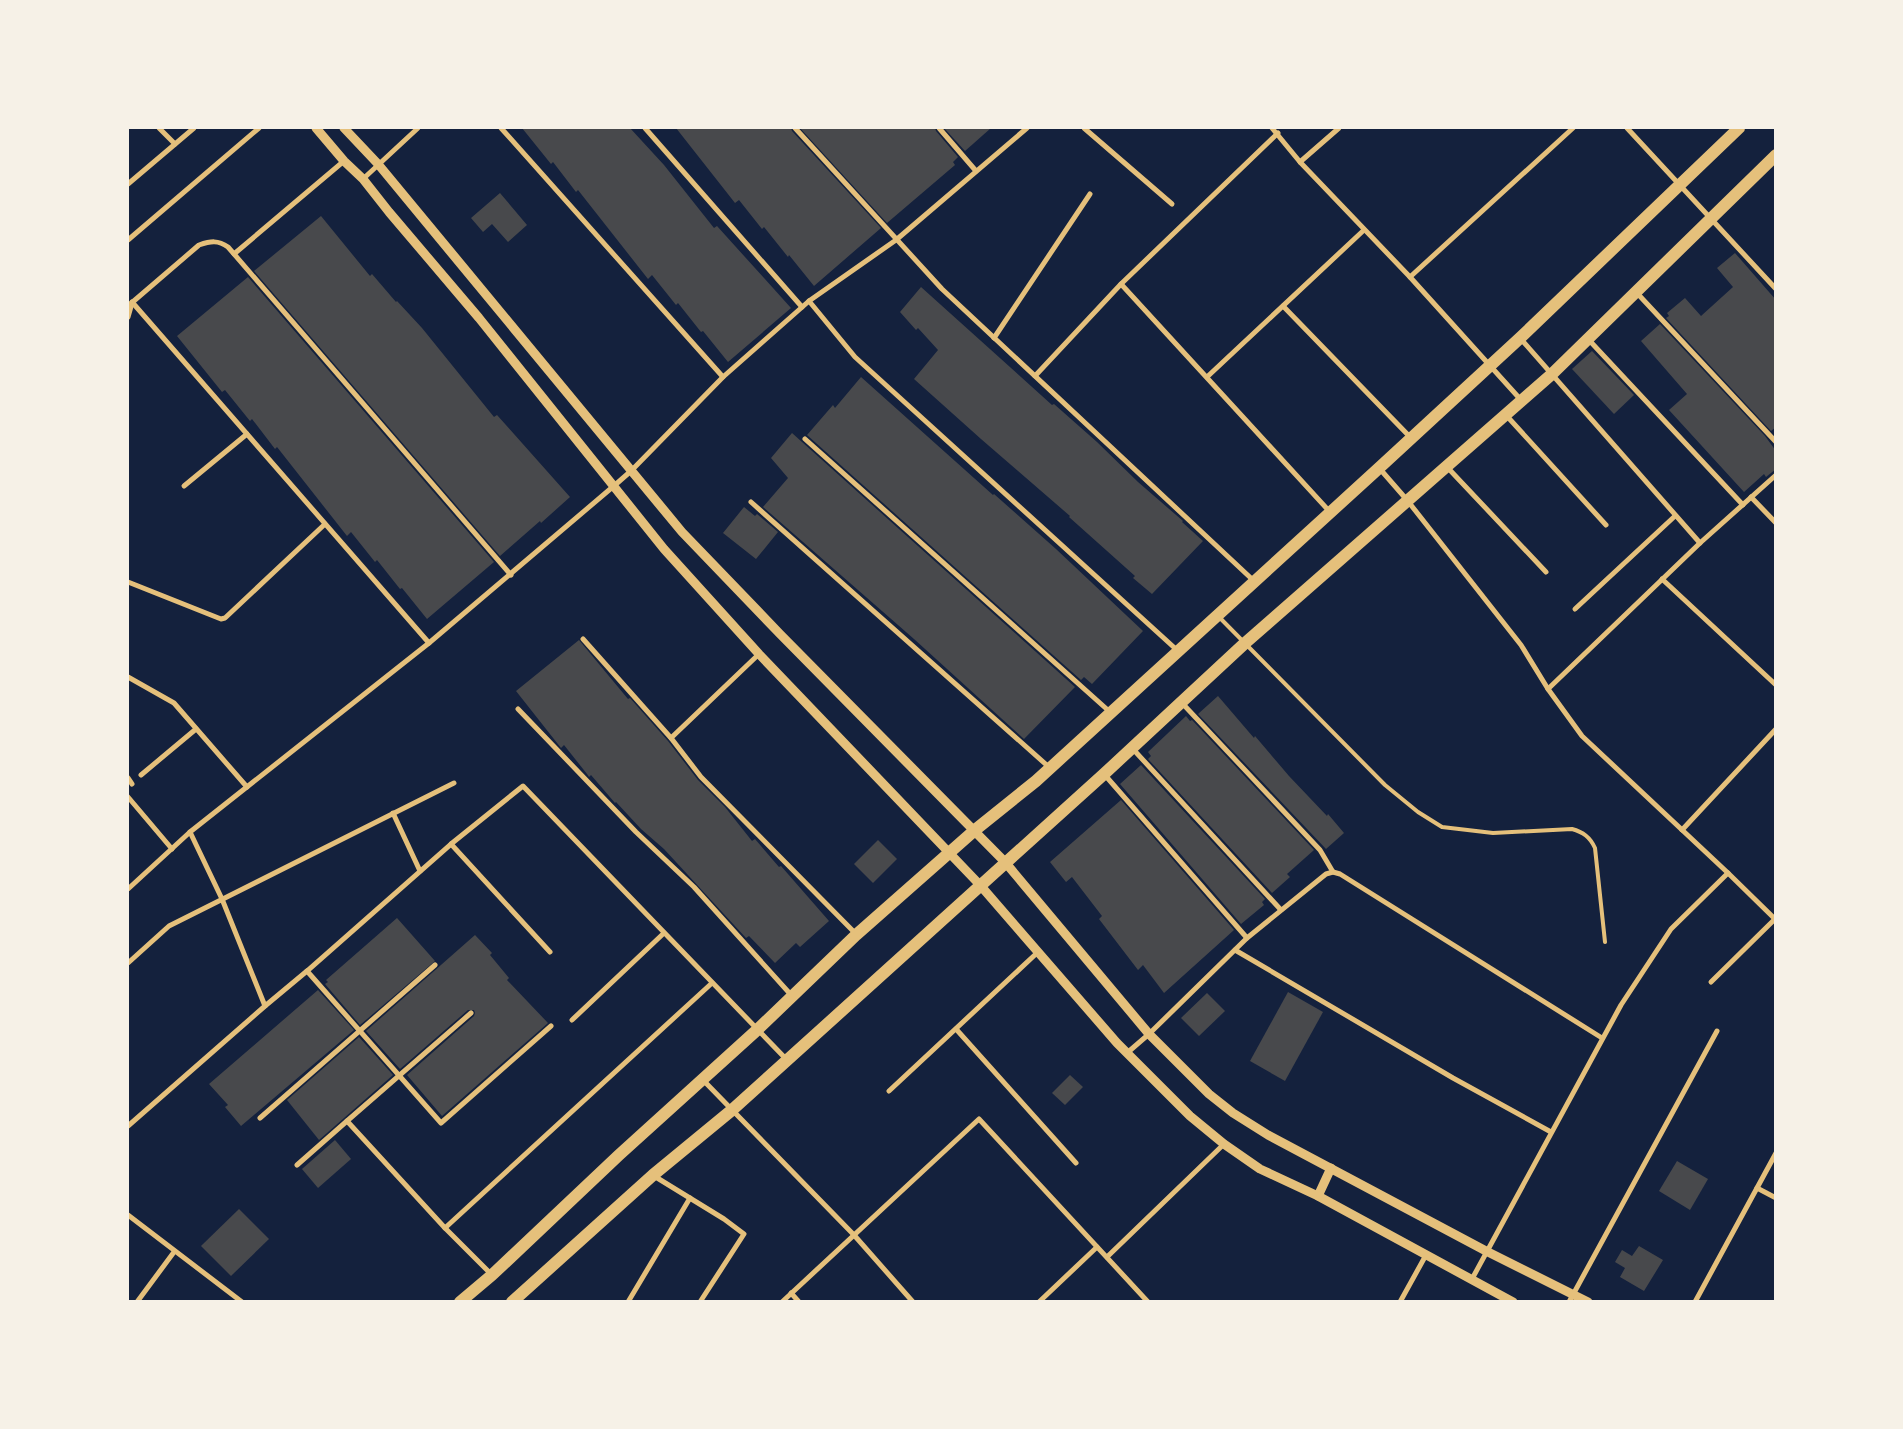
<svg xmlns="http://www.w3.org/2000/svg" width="1903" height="1429" viewBox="0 0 1903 1429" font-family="'PT Sans Narrow',sans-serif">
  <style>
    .building { fill: #48494c }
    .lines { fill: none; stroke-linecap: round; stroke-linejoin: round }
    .service { stroke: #e5c07b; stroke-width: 4 }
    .minor { stroke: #e5c07b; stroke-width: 5 }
    .tertiary { stroke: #e5c07b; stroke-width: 9 }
    .primary { stroke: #e5c07b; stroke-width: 12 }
  </style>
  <rect width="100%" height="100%" fill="#14213d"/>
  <g class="building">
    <path d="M522 128H630L664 165 714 228 717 226 791 308 728 362 703 331 701 332 678 303 676 305 652 275 648 279 578 190 576 192 553 162 551 164Z"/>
    <path d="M676 128H791L792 131 881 228 814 286 789 255 788 257 764 227 762 229 739 200 735 203Z"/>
    <path d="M800 128H935L936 131 958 157 953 162 955 165 887 223Z"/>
    <path d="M944 128H991L965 151Z"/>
    <path d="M500 193 527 225 508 242 492 224 483 232 471 218Z"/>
    <path d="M321 216 370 276 372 274 396 302 397 301 422 328 494 417 497 415 570 497 541 523 540 521 500 556 254 271Z"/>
    <path d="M1735 253 1776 300V427L1771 431 1666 318 1669 316 1667 313 1685 298 1701 316 1733 287 1717 268Z"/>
    <path d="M248 277 494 562 427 619 402 588 400 589 377 560 375 562 351 532 347 536 277 447 275 449 252 419 250 421 225 390 222 392 177 336Z"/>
    <path d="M921 287 1052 405 1054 404 1097 442 1138 482 1183 521 1182 522 1203 541 1152 594 1133 578 1135 576 1069 517 1070 516 981 439 914 379 938 350 918 328 916 330 900 312Z"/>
    <path d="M1660 324 1765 436 1776 451V469L1766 477 1764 474 1744 492 1669 410 1687 394 1641 341Z"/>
    <path d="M1592 351 1634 395 1614 414 1572 369Z"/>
    <path d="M861 377 993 495 994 494 1056 549 1143 631 1092 684 1084 677 1081 680 807 435 833 405 835 408Z"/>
    <path d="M792 433 1075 687 1024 739 914 639 763 507 788 478 771 458Z"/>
    <path d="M744 507 755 516 757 514 778 532 756 559 723 533Z"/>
    <path d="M579 640 628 699 630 698 668 741 698 780 725 807 752 841 755 839 779 867 781 866 829 921 800 947 796 943 775 963 749 936 746 938 664 849 641 829 616 802 615 803 591 775 589 777 587 774 564 745 561 748 516 691Z"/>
    <path d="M1218 696 1254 738 1255 736 1289 776 1327 816 1328 814 1344 833 1326 849 1198 714Z"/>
    <path d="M1186 716 1190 721 1192 720 1314 850 1287 874 1290 877 1272 893 1148 759 1151 756 1148 752Z"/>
    <path d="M1141 765 1265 899 1262 902 1264 905 1241 924 1120 784Z"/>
    <path d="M1121 800 1234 930 1164 993 1143 965 1138 970 1099 919 1102 916 1072 877 1066 882 1050 862Z"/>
    <path d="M878 840 897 859 873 883 854 864Z"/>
    <path d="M397 918 435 961 360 1025 325 984 328 982 326 980Z"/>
    <path d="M475 935 492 953 490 955 509 978 507 980 548 1023 442 1116 407 1075 474 1016 475 1013 474 1010H468L400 1069 366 1031Z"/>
    <path d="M318 990 354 1030 241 1126 225 1107 228 1105 209 1084Z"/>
    <path d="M1288 992 1323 1012 1285 1081 1250 1061Z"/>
    <path d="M1207 993 1225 1011 1199 1036 1181 1018Z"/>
    <path d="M359 1037 393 1075 319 1140 287 1100Z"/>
    <path d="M1070 1075 1083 1087 1065 1105 1052 1093Z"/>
    <path d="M335 1140 351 1159 318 1188 302 1169Z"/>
    <path d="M1677 1161 1708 1179 1690 1210 1659 1191Z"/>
    <path d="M239 1209 269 1239 231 1276 201 1246Z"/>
    <path d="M1639 1246 1663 1260 1644 1291 1620 1277 1625 1268 1615 1262 1622 1250 1632 1256Z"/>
  </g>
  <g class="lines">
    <path class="service" d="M1220 618 1385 785 1418 812 1442 827 1493 833 1572 829C1583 832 1590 837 1595 848L1605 942"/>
    <g class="minor">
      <path d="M159 128 175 144"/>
      <path d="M501 128 723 377"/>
      <path d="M645 128 802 307"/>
      <path d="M795 128 942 289 1254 581"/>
      <path d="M939 128 976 171"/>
      <path d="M1084 128 1172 204"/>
      <path d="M1272 128 1300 162 1410 277 1521 400"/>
      <path d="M1627 128 1776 289"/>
      <path d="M1300 162 1339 128"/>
      <path d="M363 179 418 128"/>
      <path d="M128 184 194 128"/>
      <path d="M128 240 259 128"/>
      <path d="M234 254 344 161"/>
      <path d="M1410 277 1573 128"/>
      <path d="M1121 284 1330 512"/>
      <path d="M1636 292 1776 442"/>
      <path d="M809 301 855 357 1178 651"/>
      <path d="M132 302 429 643"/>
      <path d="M128 306 199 245C211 241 218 240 228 247L511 575"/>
      <path d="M1283 306 1411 438"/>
      <path d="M128 317 132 303"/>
      <path d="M994 338 1090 194"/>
      <path d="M1520 338 1700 543"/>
      <path d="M1588 339 1743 505"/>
      <path d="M1035 376 1121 284 1278 133"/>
      <path d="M1207 377 1364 230"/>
      <path d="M1505 414 1606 525"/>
      <path d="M805 439 1110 712"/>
      <path d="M1447 467 1546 572"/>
      <path d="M1380 469 1407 500 1521 645 1548 689 1582 736 1728 873 1776 920"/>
      <path d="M184 486 247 434"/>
      <path d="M1751 497 1776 523"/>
      <path d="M751 502 1050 768"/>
      <path d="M1662 579 1776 685"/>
      <path d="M128 582 221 619 225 618 325 524"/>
      <path d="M1575 609 1675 516"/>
      <path d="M583 639 671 738 701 777 856 934"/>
      <path d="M128 677 174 703 247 787"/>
      <path d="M1548 689 1700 543 1776 475"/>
      <path d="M1182 703 1320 850 1333 872"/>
      <path d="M518 709 636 832 694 887 792 996"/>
      <path d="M671 738 759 654"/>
      <path d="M1132 748 1281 910"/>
      <path d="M1104 774 1247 938"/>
      <path d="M141 775 196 729"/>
      <path d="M128 778 132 784"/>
      <path d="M128 797 172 849"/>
      <path d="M393 813 420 871"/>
      <path d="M1682 830 1776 729"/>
      <path d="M190 832 222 899 265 1006"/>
      <path d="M451 844 550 952"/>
      <path d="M128 889 190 832 429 643 615 485 631 471 723 377 809 301 896 240 1027 128"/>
      <path d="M1235 950 1453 1078 1551 1132"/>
      <path d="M128 963 169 926 454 783"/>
      <path d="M307 971 441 1123 551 1026"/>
      <path d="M1711 982 1775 919"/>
      <path d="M572 1020 664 933"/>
      <path d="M956 1029 1076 1163"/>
      <path d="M1127 1053 1149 1034 1247 938 1326 874 1333 872 1340 874 1602 1038"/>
      <path d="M703 1080 854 1235 913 1302"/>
      <path d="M889 1091 1038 952"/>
      <path d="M260 1118 435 965"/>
      <path d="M347 1121 471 1013"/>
      <path d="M128 1126 265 1006 307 971 451 844 523 786 787 1060"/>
      <path d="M297 1165 347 1121 445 1228 491 1274"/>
      <path d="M654 1176 724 1219 744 1234 700 1302"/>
      <path d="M1757 1188 1776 1198"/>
      <path d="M128 1215 242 1302"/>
      <path d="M445 1228 712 983"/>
      <path d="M1107 1257 1224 1144"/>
      <path d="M1472 1279 1621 1005 1671 929 1728 873"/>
      <path d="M791 1293 799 1302"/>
      <path d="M137 1302 174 1252"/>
      <path d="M628 1302 690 1198"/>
      <path d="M782 1302 979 1119 1148 1302"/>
      <path d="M1039 1302 1097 1247"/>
      <path d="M1400 1302 1426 1255"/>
      <path d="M1569 1302 1717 1031"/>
      <path d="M1695 1302 1776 1153"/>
    </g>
    <g class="tertiary">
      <path d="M316 128 344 161 363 179 389 212 479 318 664 549 759 654 980 885 1117 1043 1190 1116 1224 1144 1260 1169 1318 1196 1513 1302"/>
      <path d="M344 128 378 164 682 532 780 634 1005 862 1149 1034 1209 1094 1233 1113 1268 1135 1486 1251 1588 1302"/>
      <path d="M1318 1196 1331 1168"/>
    </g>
    <g class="primary">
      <path d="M460 1302 492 1275 619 1155 757 1030 856 935 975 830 1036 781 1379 468 1520 338 1739 128"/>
      <path d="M512 1302 653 1175 732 1110 1104 774 1244 644 1552 374 1776 155"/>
    </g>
  </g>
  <rect width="1903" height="1429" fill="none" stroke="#f6f1e7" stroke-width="258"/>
</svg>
